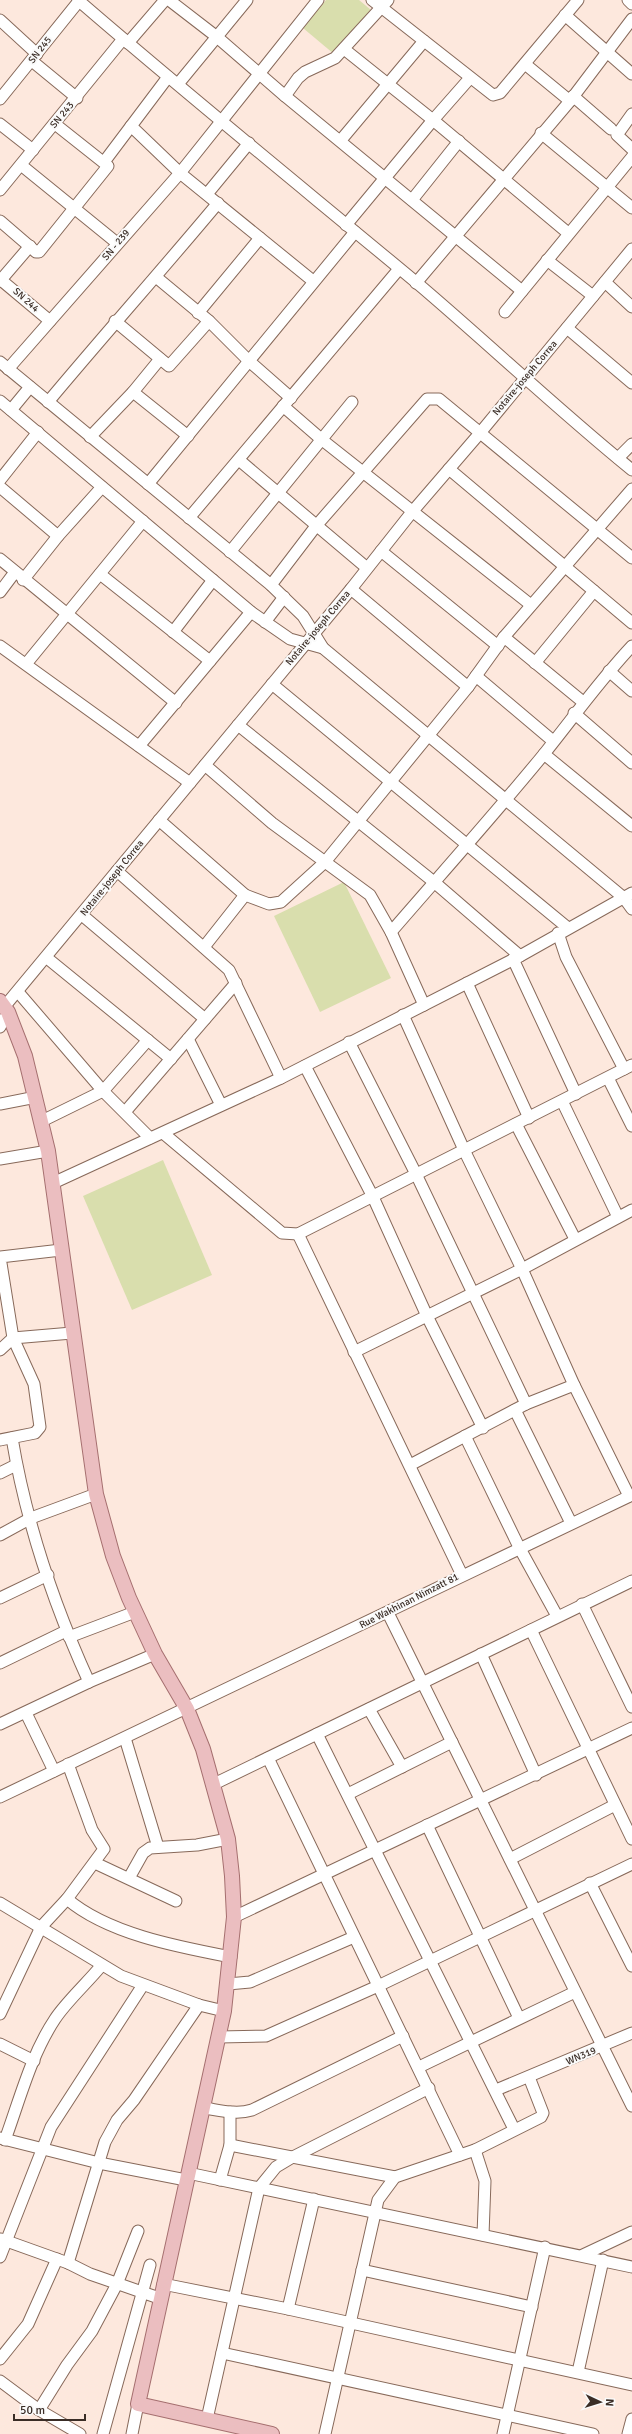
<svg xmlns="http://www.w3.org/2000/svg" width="632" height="2434" viewBox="0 0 632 2434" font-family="Signika,sans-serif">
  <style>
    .green { fill: #d9dead }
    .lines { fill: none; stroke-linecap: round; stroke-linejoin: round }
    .minor-casing { stroke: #87695a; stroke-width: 13 }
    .major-casing { stroke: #a56f6f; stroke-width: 16 }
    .minor { stroke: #fff; stroke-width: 11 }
    .major { stroke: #ebbec0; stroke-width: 14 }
    .labels { text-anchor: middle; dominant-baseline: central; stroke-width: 4; stroke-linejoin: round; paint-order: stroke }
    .street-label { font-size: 10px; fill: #3a2d26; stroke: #fafafa }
  </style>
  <rect width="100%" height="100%" fill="#fde8dd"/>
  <g class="green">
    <path d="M326 0H359L371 10 334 54 303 28Z"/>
    <path d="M344 882 391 978 320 1012 274 916Z"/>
    <path d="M163 1160 212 1275 132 1310 83 1196Z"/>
  </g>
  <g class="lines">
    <defs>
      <g id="minor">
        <path d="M78 0C189 96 304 189 417 283 490 345 558 410 632 470"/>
        <path d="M169 0 217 37 285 96 522 291"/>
        <path d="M372 0 493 95 500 93 578 0"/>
        <path d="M628 0 632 4"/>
        <path d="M565 15 632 74"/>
        <path d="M0 20 37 54"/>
        <path d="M128 43 165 0"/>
        <path d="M344 49 433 120 568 233"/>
        <path d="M32 61 77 98"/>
        <path d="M525 64 570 101"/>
        <path d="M178 84 247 0"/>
        <path d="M285 96 298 78 305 72 335 58 388 0"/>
        <path d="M573 96 611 129"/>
        <path d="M0 99 79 1"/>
        <path d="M632 114 617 135 632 149"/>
        <path d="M0 124 33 150"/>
        <path d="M131 126 180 173 313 281"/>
        <path d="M541 133 632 208"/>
        <path d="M341 140 424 41"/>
        <path d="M104 162 168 77"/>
        <path d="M21 165 117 243"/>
        <path d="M0 190 123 39"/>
        <path d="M207 194 249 143"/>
        <path d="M412 200 459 141"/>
        <path d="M0 221 36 252H39L108 166 55 124"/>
        <path d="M346 225 433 120 470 78"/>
        <path d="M547 260 593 296"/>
        <path d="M156 277 209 321 249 361 291 398"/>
        <path d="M1 280 50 321"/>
        <path d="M0 281 30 246"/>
        <path d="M605 282 632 307"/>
        <path d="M416 283 570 101 632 19"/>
        <path d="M505 312 632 157"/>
        <path d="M198 313 260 238"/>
        <path d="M115 321 169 366 209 321"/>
        <path d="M567 328 632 383"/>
        <path d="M0 362 271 585 303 616 323 648 624 898 632 909"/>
        <path d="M8 369 180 173 318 0"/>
        <path d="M133 392 188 436"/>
        <path d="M0 401 251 612 290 639 323 648"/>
        <path d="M48 402C104 335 162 270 218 203"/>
        <path d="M283 406 321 439 531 605"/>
        <path d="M11 410 30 387"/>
        <path d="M90 437 133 392 160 359"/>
        <path d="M618 458 632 444"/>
        <path d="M239 460 367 568"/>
        <path d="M449 469 632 623"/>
        <path d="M0 480 38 432"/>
        <path d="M148 484 355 232"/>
        <path d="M0 487 58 536"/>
        <path d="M189 518 399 269"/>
        <path d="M381 551 498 646"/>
        <path d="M230 552 352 402"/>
        <path d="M0 559 176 703"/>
        <path d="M100 574 210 661"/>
        <path d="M23 580 58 536 102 487"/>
        <path d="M271 585 316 526 427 399H439L632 558"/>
        <path d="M351 589 468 687"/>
        <path d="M0 592 15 572"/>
        <path d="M265 622 284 597"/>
        <path d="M173 632 213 580"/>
        <path d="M504 637 583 702"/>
        <path d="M0 646 190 783"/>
        <path d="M535 663 594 591"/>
        <path d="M26 664 143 521"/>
        <path d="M609 671 632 691"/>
        <path d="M476 676 553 741"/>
        <path d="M272 684 568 928"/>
        <path d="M574 713 632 763"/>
        <path d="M238 725 434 882 520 956"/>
        <path d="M139 746 251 612"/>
        <path d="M544 754 632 826"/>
        <path d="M205 765 272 823 370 895 391 932 424 1005"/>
        <path d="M159 820 245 895"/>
        <path d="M117 871 229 970 281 1078"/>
        <path d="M82 915 205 1019"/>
        <path d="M391 932C442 873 494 815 544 754 573 718 600 680 632 646"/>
        <path d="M558 933 566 957 624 1069"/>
        <path d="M204 947 245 895 269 904 281 902 325 862 468 687 504 637 632 489"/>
        <path d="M47 958 171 1059"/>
        <path d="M513 959 576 1094"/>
        <path d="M467 983 529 1118"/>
        <path d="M18 992 103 1091 150 1138"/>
        <path d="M4 1007 351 589 412 512 480 433 632 249"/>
        <path d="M403 1015 465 1152 522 1269 574 1385 629 1496"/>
        <path d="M0 1027 8 1012"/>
        <path d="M188 1039 221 1105"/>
        <path d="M349 1042 416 1174 526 1404"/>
        <path d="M305 1066 373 1197 427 1316 483 1428"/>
        <path d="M608 1078 632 1126"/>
        <path d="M562 1101 618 1217"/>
        <path d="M0 1104 36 1097"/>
        <path d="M125 1112 236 983"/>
        <path d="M42 1121 103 1091 148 1040"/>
        <path d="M516 1124 575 1239"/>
        <path d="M163 1133 282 1233 298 1234 632 1065"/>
        <path d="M0 1159 48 1151"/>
        <path d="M53 1183 281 1078 520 956 632 893"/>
        <path d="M298 1234 462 1575"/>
        <path d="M0 1350 13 1338 72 1333"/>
        <path d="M354 1352 522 1269 632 1210"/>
        <path d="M515 1410 571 1523"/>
        <path d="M465 1436 519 1547 557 1616"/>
        <path d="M12 1438C26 1522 54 1605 89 1682"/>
        <path d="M0 1440 35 1433 40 1427 34 1384 13 1338 0 1257 61 1250"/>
        <path d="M410 1465 526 1404 574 1385"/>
        <path d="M0 1473 16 1465"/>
        <path d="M0 1535 31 1518 96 1494"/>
        <path d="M0 1598 48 1575"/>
        <path d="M582 1604 632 1707"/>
        <path d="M388 1613 632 2106"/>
        <path d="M531 1630 632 1839"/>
        <path d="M69 1637 135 1612"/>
        <path d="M481 1654 536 1775"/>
        <path d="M0 1663 66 1631"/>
        <path d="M369 1709 402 1767"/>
        <path d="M26 1713 54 1771"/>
        <path d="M0 1724 89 1682 155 1654"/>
        <path d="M317 1734 514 2129"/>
        <path d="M125 1738 158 1847"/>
        <path d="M268 1758 460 2155"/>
        <path d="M214 1784 632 1581"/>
        <path d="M348 1794 452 1742"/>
        <path d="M0 1797 632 1495"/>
        <path d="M427 1825 519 2018"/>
        <path d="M510 1859 615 1805"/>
        <path d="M95 1863 176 1901"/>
        <path d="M129 1878 143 1853 150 1848 197 1845 228 1839"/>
        <path d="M590 1883 632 1966"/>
        <path d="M67 1899C108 1934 179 1947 231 1957"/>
        <path d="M0 1903 121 1976 199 2005 224 2011"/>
        <path d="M234 1917 632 1728"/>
        <path d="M228 1984 250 1982 354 1937"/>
        <path d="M0 2014 41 1927 67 1899 104 1849 92 1830 68 1764"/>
        <path d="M219 2037 266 2036 378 1986 632 1864"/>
        <path d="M0 2044 34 2061"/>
        <path d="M419 2067 575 1992"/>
        <path d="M496 2090 632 2033"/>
        <path d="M204 2108C219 2110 236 2115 252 2110L403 2036"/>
        <path d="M0 2138 99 2163 186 2180"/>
        <path d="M5 2140C20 2099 31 2055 55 2019 66 2002 88 1982 101 1966"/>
        <path d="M230 2145 395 2177"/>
        <path d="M475 2150 485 2181 483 2235"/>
        <path d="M188 2173 632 2267"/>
        <path d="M220 2180 230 2145V2112"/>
        <path d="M1 2239 68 2263 90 2274 159 2298"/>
        <path d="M583 2255 632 2232"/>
        <path d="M0 2257 51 2127 143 1985"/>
        <path d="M68 2263 105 2142 117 2120 134 2100 199 2005"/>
        <path d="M362 2270 532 2307"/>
        <path d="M163 2284 288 2309 632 2385"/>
        <path d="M288 2309 314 2199"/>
        <path d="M222 2353 593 2434"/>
        <path d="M0 2359 28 2324 57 2259"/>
        <path d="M578 2372 603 2260"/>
        <path d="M0 2381 39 2410 80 2434"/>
        <path d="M39 2410 67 2365 92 2331 117 2284 138 2231"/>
        <path d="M207 2419 259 2188 276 2167 291 2158 429 2088"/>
        <path d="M103 2434 150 2265"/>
        <path d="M132 2434 138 2404"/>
        <path d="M325 2434 378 2200 395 2177 475 2150 541 2117 543 2113 529 2077"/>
        <path d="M503 2434 545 2247"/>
        <path d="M628 2434 632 2419"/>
      </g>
      <path id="major" d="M0 1001 8 1012 25 1056 48 1151 96 1494 113 1556 129 1598 155 1654 187 1709 203 1749 228 1839 232 1876 234 1917 224 2011 138 2404 272 2434"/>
    </defs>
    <use href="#minor" class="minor-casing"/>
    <use href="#major" class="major-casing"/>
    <use href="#minor" class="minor"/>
    <use href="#major" class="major"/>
  </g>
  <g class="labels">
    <g class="street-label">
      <text transform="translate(40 50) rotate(-52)">SN 245</text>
      <text transform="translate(62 115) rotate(-50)">SN 243</text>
      <text transform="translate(116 245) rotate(-50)">SN - 239</text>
      <text transform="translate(26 300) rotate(42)">SN 244</text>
      <text transform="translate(525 378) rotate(-50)">Notaire-joseph Correa</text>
      <text transform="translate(318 628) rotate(-50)">Notaire-joseph Correa</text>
      <text transform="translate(112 878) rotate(-51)">Notaire-joseph Correa</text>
      <text transform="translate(409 1601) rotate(-27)">Rue Wakhinan Nimzatt 81</text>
      <text transform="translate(581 2056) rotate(-23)">WN319</text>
    </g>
  </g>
  <g transform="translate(600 2402) rotate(94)" stroke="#fafafa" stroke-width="3" paint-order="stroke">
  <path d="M0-3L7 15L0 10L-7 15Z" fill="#3a2d26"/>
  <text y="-6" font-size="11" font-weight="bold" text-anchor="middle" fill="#3a2d26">N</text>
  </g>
  <path d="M14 2414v6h71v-6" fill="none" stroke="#3a2d26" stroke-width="2"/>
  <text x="20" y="2414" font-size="12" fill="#3a2d26" stroke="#fafafa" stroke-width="3" paint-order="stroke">50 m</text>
</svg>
